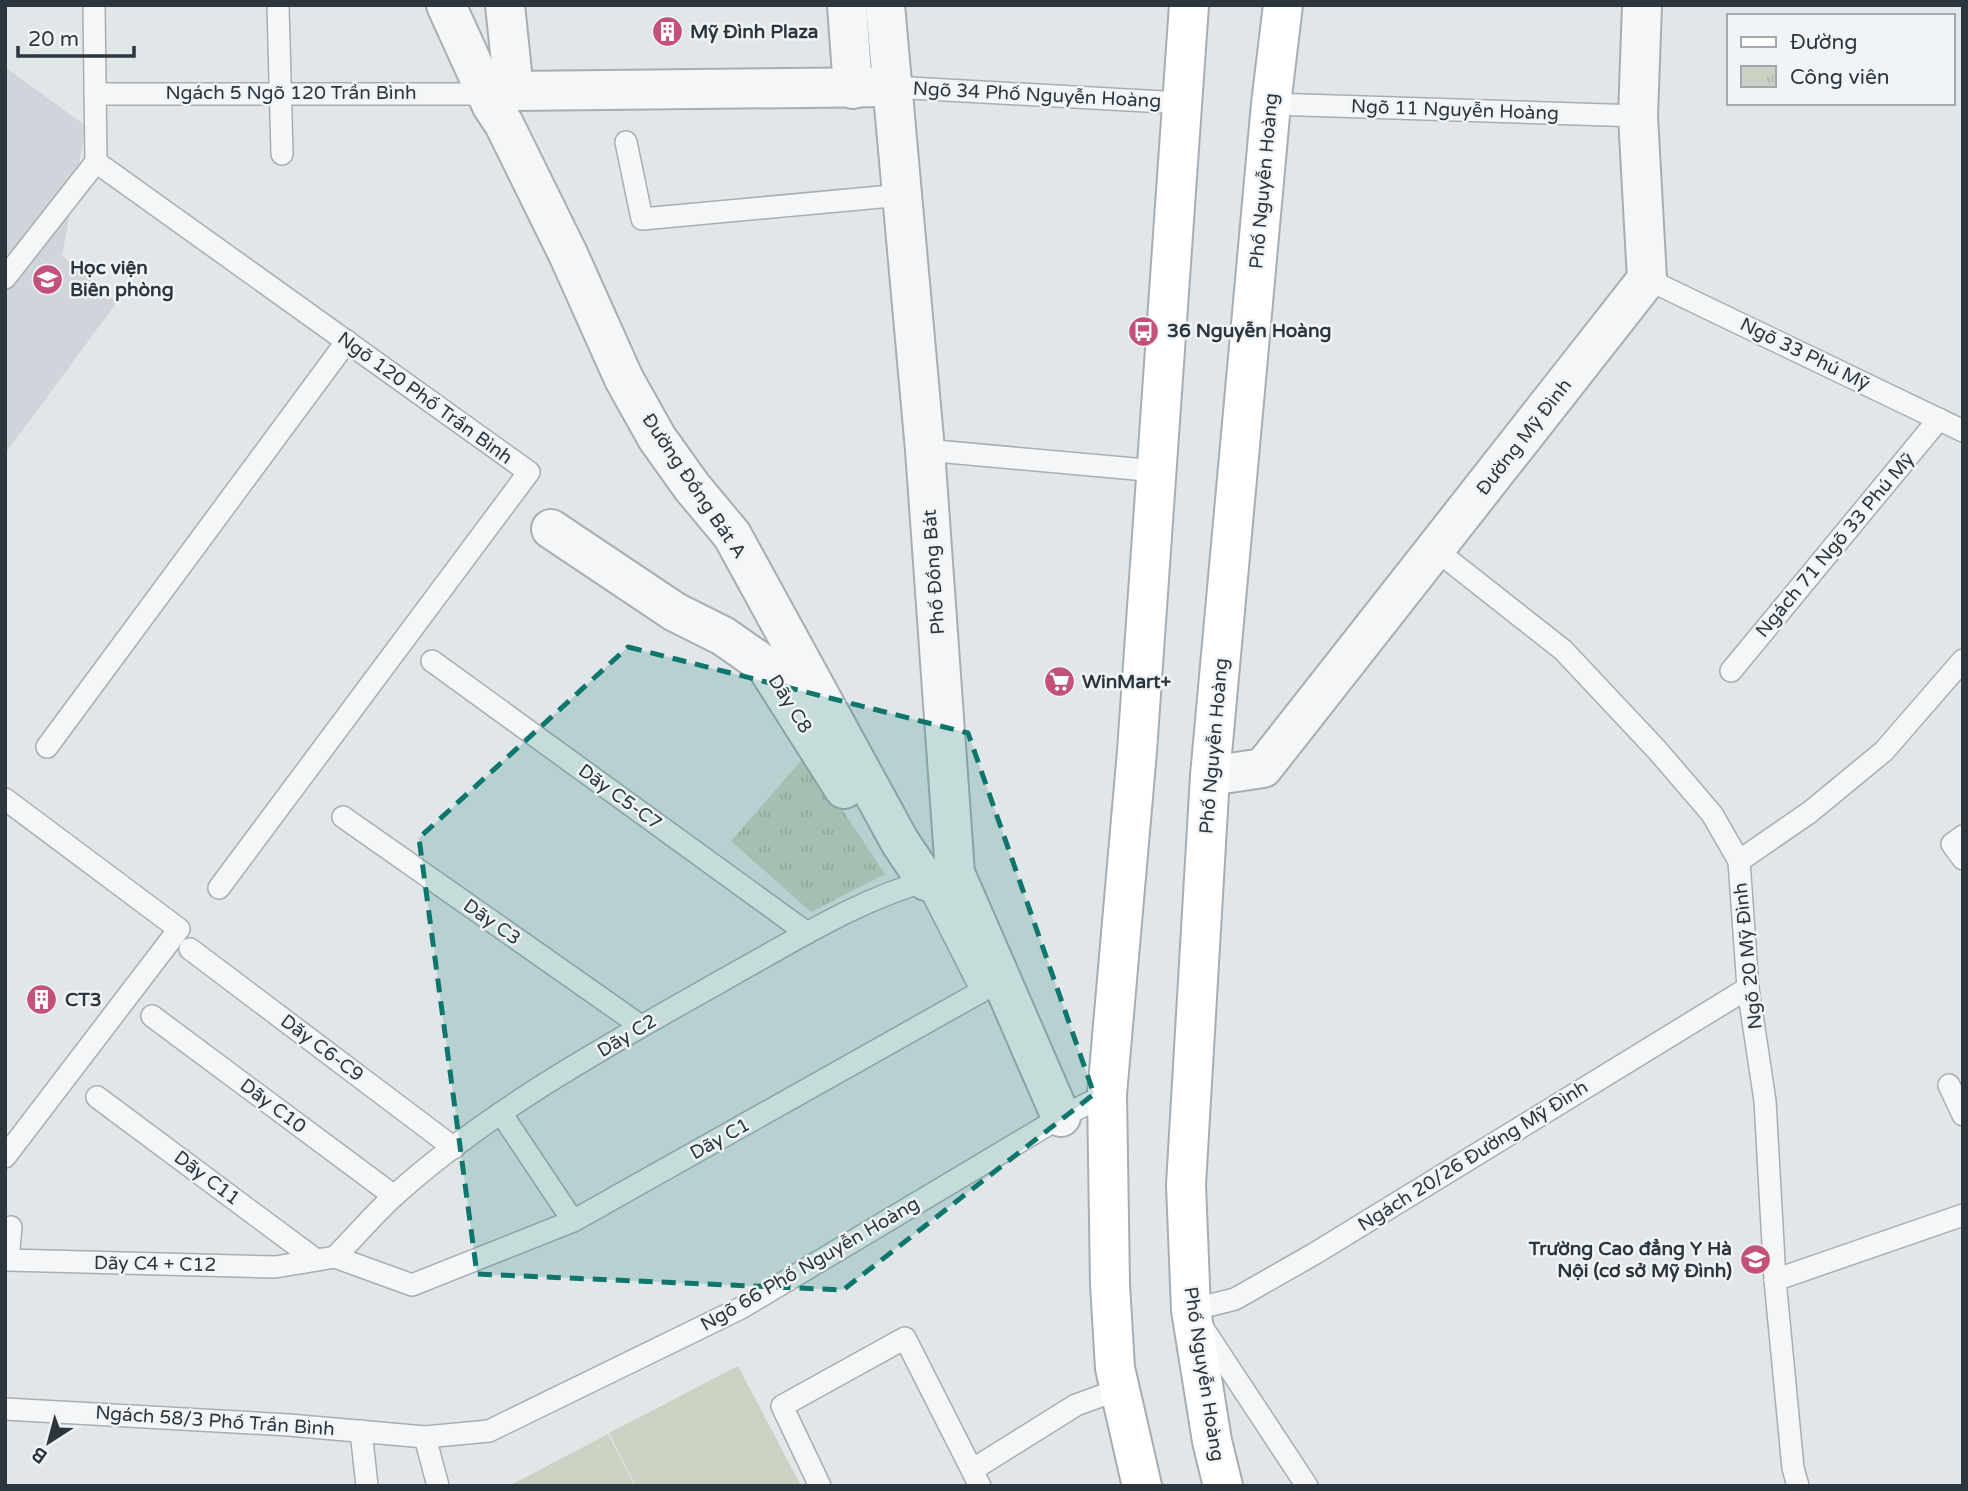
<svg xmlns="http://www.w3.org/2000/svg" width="1968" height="1491" viewBox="0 0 1968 1491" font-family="'Varela Round',sans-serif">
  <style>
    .built { fill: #d0d5db }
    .grass { fill: #cad2c3 }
    .park { fill: url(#park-tufts) }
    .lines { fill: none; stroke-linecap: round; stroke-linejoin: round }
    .service-casing { stroke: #a7aeb3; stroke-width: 24 }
    .minor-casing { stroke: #a7aeb3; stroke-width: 42 }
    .tertiary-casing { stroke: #a7aeb3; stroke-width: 42 }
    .secondary-casing { stroke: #a7aeb3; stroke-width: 42 }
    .service { stroke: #f4f6f7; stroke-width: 21 }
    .minor { stroke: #f4f6f7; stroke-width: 38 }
    .tertiary { stroke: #f4f6f7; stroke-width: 38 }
    .secondary { stroke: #fff; stroke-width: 38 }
    .marked { fill: #0f766e; fill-opacity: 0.2; stroke: #0f766e; stroke-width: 5; stroke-dasharray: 14 9; stroke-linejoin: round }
    .labels { text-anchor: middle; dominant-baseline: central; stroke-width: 5; stroke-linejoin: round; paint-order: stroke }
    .poi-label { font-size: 19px; font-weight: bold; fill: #2b363f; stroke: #f1f4f6; text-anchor: start }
    .street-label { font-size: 19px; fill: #2b363f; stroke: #f1f4f6 }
  </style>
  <defs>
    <pattern id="park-tufts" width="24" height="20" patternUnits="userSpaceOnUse" patternTransform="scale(1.75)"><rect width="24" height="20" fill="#cad2c3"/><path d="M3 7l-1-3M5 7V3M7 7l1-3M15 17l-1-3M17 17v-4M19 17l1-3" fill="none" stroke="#aeb5a9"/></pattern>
  </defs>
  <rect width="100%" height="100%" fill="#e1e6e9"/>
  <path class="built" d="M5 67 86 126 62 256 117 302 5 454Z"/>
  <g class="grass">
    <path d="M738 1366 801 1486H636L609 1433Z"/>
    <path d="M608 1434 635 1486H509Z"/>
  </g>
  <path class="park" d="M806 755 885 874 811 912 731 841Z"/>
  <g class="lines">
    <defs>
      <g id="service">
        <path d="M94 5 96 162 529 472 219 888"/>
        <path d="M278 5 282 154"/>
        <path d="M892 87 1182 103"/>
        <path d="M95 94H486"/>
        <path d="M1271 104 1638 116"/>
        <path d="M626 142 642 219 902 195"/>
        <path d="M5 278 96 162"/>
        <path d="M1647 279 1963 431"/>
        <path d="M925 450 1157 471"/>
        <path d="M1436 550 1563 650 1657 750 1712 814 1739 861 1748 988 1765 1101 1775 1280 1793 1468 1798 1486"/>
        <path d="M432 661 807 933"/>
        <path d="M1731 671 1939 419"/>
        <path d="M47 747 347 341"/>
        <path d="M5 799 179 929 5 1157"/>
        <path d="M343 817 641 1026"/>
        <path d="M1963 836 1952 844 1963 859"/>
        <path d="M1739 861 1810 812 1884 751 1963 660"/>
        <path d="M190 949 454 1148"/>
        <path d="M152 1016 394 1196"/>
        <path d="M1949 1085 1963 1115"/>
        <path d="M97 1097 316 1260"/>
        <path d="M501 1113 573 1221"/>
        <path d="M11 1227 8 1260 275 1267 335 1257 412 1285 573 1221 982 991 926 881"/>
        <path d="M335 1257C355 1237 374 1214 394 1196 491 1108 619 1039 732 975 797 939 861 898 933 879"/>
        <path d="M1775 1280 1963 1215"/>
        <path d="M5 1409 289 1425 425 1437 489 1431 741 1308 1061 1117 1107 1094"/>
        <path d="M361 1431 367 1486"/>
        <path d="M425 1437 438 1486"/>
        <path d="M972 1470 1076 1405 1120 1389"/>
        <path d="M820 1486 782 1406 905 1338 980 1486"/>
        <path d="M1307 1486 1191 1310 1235 1299 1314 1254 1748 988"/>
      </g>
      <g id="minor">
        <path d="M446 5 492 106 504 124 568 254 624 379 657 438 692 487 732 535 900 842 926 881"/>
        <path d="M505 5 514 91 892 87"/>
        <path d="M847 5 853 89"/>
        <path d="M885 5 925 450 955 873 1061 1117"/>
        <path d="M551 529 675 612 723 636 766 666 844 789"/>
      </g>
      <path id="tertiary" d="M1210 776 1263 768 1647 279 1638 116 1642 5"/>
      <g id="secondary">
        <path d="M1142 1486 1115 1368 1110 1284 1107 1094 1137 751 1189 5"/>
        <path d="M1223 1486 1212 1441 1191 1310 1186 1185 1210 776 1271 104 1283 5"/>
      </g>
    </defs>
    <use href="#service" class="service-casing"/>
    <use href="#minor" class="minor-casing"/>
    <use href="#tertiary" class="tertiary-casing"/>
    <use href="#secondary" class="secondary-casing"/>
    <use href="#service" class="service"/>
    <use href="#minor" class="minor"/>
    <use href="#tertiary" class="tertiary"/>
    <use href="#secondary" class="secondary"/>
  </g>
  <path class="marked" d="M628 647 968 733 1094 1094 843 1290 477 1274 419 838Z"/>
  <defs>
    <symbol id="building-disc" viewBox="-11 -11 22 22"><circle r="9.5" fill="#c35179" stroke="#f1f4f6"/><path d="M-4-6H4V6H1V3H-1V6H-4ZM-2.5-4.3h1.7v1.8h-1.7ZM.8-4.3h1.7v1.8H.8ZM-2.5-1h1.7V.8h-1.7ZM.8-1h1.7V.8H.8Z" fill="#fff"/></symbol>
    <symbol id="university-disc" viewBox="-11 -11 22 22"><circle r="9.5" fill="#c35179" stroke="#f1f4f6"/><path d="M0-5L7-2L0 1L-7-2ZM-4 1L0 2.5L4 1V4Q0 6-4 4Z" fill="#fff"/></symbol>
    <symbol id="bus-disc" viewBox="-11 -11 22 22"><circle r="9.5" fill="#c35179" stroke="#f1f4f6"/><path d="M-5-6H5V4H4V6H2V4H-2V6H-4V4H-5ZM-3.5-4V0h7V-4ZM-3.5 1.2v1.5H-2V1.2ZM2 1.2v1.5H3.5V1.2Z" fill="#fff"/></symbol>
    <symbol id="supermarket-disc" viewBox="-11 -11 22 22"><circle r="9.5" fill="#c35179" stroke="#f1f4f6"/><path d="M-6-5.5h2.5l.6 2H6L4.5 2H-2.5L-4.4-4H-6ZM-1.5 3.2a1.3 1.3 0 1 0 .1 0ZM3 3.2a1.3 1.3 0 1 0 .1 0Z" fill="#fff"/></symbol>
    <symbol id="school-disc" viewBox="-11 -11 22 22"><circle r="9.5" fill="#c35179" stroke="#f1f4f6"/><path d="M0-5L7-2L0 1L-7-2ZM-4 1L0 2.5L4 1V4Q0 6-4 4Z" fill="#fff"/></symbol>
  </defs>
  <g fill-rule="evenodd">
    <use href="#building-disc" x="650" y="14" width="35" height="35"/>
    <use href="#university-disc" x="30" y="262" width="35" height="35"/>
    <use href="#bus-disc" x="1126" y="314" width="35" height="35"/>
    <use href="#supermarket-disc" x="1042" y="664" width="35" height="35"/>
    <use href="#building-disc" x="24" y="982" width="35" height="35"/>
    <use href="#school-disc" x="1738" y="1242" width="35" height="35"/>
  </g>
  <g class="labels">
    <g class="poi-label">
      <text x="690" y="32">Mỹ Đình Plaza</text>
      <text x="70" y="268">Học viện<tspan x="70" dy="22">Biên phòng</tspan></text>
      <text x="1167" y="331">36 Nguyễn Hoàng</text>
      <text x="1082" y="682">WinMart+</text>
      <text x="65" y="1000">CT3</text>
      <text x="1732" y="1249" text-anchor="end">Trường Cao đẳng Y Hà<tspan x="1732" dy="22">Nội (cơ sở Mỹ Đình)</tspan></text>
    </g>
    <g class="street-label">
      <text x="291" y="93">Ngách 5 Ngõ 120 Trần Bình</text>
      <text transform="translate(1037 95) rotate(3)">Ngõ 34 Phố Nguyễn Hoàng</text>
      <text transform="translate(1455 110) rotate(2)">Ngõ 11 Nguyễn Hoàng</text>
      <text transform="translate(1264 181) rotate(-85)">Phố Nguyễn Hoàng</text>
      <text transform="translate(1805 354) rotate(26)">Ngõ 33 Phú Mỹ</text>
      <text transform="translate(425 398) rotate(36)">Ngõ 120 Phố Trần Bình</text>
      <text transform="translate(1524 437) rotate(-52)">Đường Mỹ Đình</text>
      <text transform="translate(694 486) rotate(56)">Đường Đồng Bát A</text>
      <text transform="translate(1835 545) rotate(-50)">Ngách 71 Ngõ 33 Phú Mỹ</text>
      <text transform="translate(934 572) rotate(-94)">Phố Đồng Bát</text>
      <text transform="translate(790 704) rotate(58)">Dãy C8</text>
      <text transform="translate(1214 746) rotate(-85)">Phố Nguyễn Hoàng</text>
      <text transform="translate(620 797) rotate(36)">Dãy C5-C7</text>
      <text transform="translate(492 922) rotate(35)">Dãy C3</text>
      <text transform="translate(1748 956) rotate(-96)">Ngõ 20 Mỹ Đình</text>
      <text transform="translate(627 1036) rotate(-31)">Dãy C2</text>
      <text transform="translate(322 1048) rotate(37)">Dãy C6-C9</text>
      <text transform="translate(273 1106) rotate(37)">Dãy C10</text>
      <text transform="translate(720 1139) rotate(-29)">Dãy C1</text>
      <text transform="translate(1473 1156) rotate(-32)">Ngách 20/26 Đường Mỹ Đình</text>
      <text transform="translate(207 1178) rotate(37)">Dãy C11</text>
      <text transform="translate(155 1264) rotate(1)">Dãy C4 + C12</text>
      <text transform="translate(810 1264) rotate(-30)">Ngõ 66 Phố Nguyễn Hoàng</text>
      <text transform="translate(1204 1374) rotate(81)">Phố Nguyễn Hoàng</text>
      <text transform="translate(215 1421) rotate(4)">Ngách 58/3 Phố Trần Bình</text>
    </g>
  </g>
  <rect width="1968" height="1491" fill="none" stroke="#2b363f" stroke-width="14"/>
  <rect x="1727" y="14" width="228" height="91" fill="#f1f4f6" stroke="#a2a8ad" stroke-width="2"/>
  <rect x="1741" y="37" width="35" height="10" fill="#ffffff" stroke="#a2a8ad" stroke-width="2"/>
  <text x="1790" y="49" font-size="21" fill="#2b363f">Đường</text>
  <rect x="1741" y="66" width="35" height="21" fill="url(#park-tufts)" stroke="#a2a8ad" stroke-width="2"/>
  <text x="1790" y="84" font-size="21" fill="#2b363f">Công viên</text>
  <g transform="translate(49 1442) rotate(216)" stroke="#f1f4f6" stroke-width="5" paint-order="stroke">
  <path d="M0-5L12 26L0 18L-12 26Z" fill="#2b363f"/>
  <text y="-10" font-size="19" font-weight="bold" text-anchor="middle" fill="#2b363f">B</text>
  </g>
  <path d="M18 46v10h116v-10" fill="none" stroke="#2b363f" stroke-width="3.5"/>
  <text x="28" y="46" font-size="21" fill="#2b363f" stroke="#f1f4f6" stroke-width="5" paint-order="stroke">20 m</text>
</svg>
